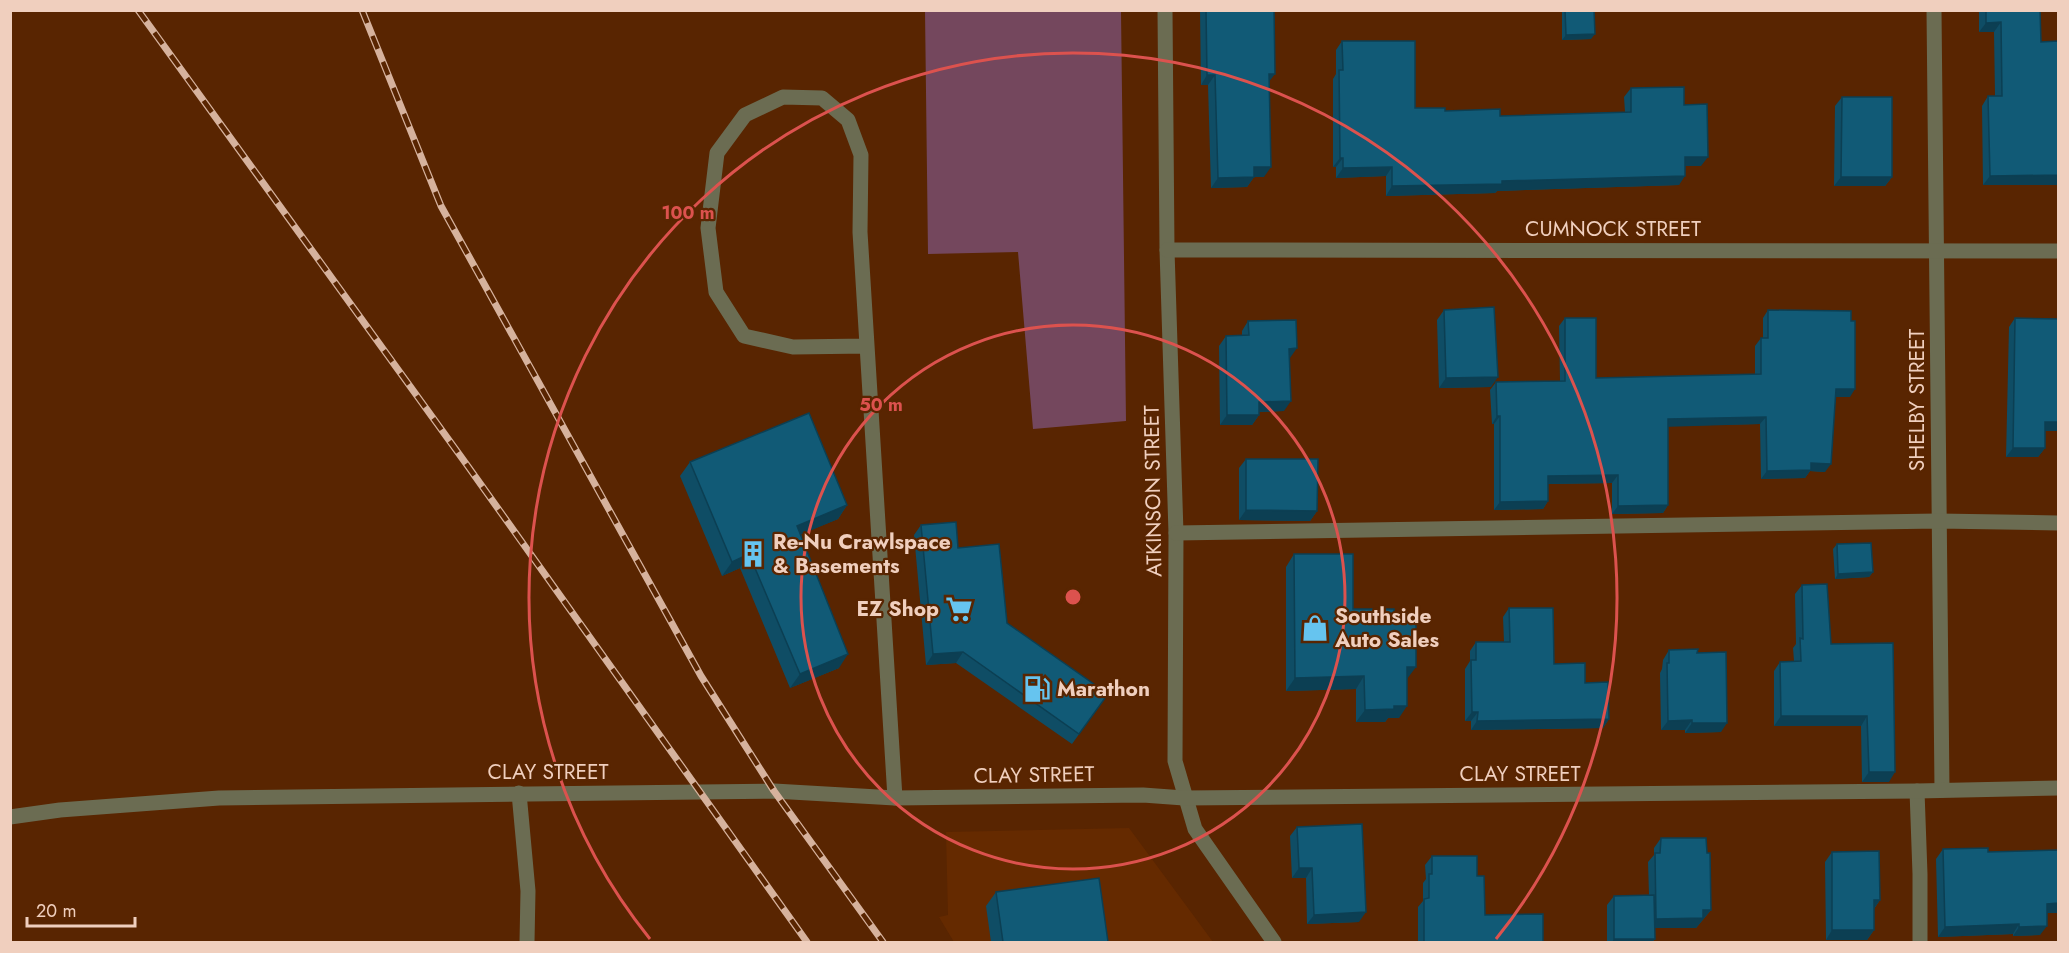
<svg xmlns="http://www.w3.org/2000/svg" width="2069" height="953" viewBox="0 0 2069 953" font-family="Jost,sans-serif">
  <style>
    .built { fill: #652a00 }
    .green { fill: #74475d }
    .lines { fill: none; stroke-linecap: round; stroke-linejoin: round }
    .minor { stroke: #6b6c52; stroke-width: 15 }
    .rail-casing { stroke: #d6b29d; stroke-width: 7 }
    .rail { stroke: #592501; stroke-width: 4.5; stroke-dasharray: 14; stroke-linecap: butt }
    .wall { fill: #0f4d65 }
    .shaded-wall { fill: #0c3f53 }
    .building { fill: #115a76; stroke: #0c3f53; stroke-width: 1.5 }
    .ring { fill: none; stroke: #dc524e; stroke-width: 3 }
    .labels { text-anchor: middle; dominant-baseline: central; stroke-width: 4.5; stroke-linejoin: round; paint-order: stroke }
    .street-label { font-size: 21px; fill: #f0cfbe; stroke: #592501 }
    .poi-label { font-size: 21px; font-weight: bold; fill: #f0cfbe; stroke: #592501; text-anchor: start }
    .centre { fill: #dc524e; stroke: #592501; stroke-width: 3 }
    .ring-label { font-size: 18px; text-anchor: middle; font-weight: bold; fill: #dc524e; stroke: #592501; stroke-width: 4.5; stroke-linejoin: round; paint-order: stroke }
  </style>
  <rect width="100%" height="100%" fill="#592501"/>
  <path class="built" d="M1129 828 1213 942H954L939 917 948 915 946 832Z"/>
  <path class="green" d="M925 11H1121L1126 421 1033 429 1018 252 928 254Z"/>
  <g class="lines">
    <g class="minor">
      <path d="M1165 10 1167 250 1176 533 1175 761 1195 829 1274 942"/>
      <path d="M1934 10 1942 790"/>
      <path d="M1167 250 2058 251"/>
      <path d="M867 346 793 347 744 336 716 292 708 228 717 153 745 115 783 97 822 98 848 120 861 155 860 232 895 798"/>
      <path d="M1176 533 1938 521 2058 523"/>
      <path d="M1917 791 1920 874V942"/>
      <path d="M519 793 528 891 527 942"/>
      <path d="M10 817 60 810 219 798 774 791 895 798 1143 795 1184 798 1917 791 2058 788"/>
    </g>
    <defs>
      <g id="rail">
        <path d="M138 10 467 465 807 942"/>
        <path d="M362 10 441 206 701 676 774 791 883 942"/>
      </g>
    </defs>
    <use href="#rail" class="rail-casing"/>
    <use href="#rail" class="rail"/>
  </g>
  <g class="wall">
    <path d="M1200 10H1274L1269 82 1264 177H1254L1247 187 1211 188 1208 85H1201Z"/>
    <path d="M1562 10H1594L1591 39 1562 40Z"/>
    <path d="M1979 10H2040L2041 42 2058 41V185H1983L1982 106 1988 96H1995L1994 32H1979Z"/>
    <path d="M1342 41 1415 108 1500 116 1625 112 1624 97 1631 88 1684 105 1701 166H1685L1679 185 1497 191 1495 193 1386 196V176L1336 178V167H1333V79L1336 74V50Z"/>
    <path d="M1842 97 1892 177 1885 186H1834L1835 106Z"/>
    <path d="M1444 310 1491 387 1439 388 1437 320Z"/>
    <path d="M1768 310 1850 397H1836L1825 472 1810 471 1805 478 1761 479 1760 424 1668 426V505L1663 513 1612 514V483L1548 484V501L1543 509 1494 510V424H1492L1490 390 1496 382 1560 381 1559 326 1565 318 1596 378 1755 375V346L1761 338H1763V318Z"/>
    <path d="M2015 318 2058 319V431H2045V448L2038 457H2006L2009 327Z"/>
    <path d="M1248 321 1290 358 1284 411 1259 412V415L1252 425H1220L1219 346 1226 336H1242V331Z"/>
    <path d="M1246 459 1317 511 1310 521 1239 520V468Z"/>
    <path d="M690 462 847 505 838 519 801 534 839 668 790 688 740 568 722 576 680 476Z"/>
    <path d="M921 525 958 548 1007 623 1108 694 1072 744 956 663 926 665 914 535Z"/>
    <path d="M1837 544 1873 572 1869 577 1835 579 1833 549Z"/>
    <path d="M1294 554 1353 609 1394 613 1407 679 1399 718H1388L1385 722H1356V689L1286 691V567Z"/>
    <path d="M1802 585 1831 644 1893 643 1889 782H1862L1861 726H1774V671L1780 662 1794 661 1793 648 1796 644 1795 594Z"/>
    <path d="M1509 608 1554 664 1585 683 1609 719 1603 728 1471 730V721H1465V669L1470 661V651L1476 642H1504L1503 617Z"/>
    <path d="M1669 650 1697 653 1721 732 1685 733V730H1661L1660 673 1662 669 1663 660Z"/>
    <path d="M1297 827 1359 922 1307 924 1306 878H1292L1290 836Z"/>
    <path d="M1661 838 1707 853 1711 910 1696 928H1655V939L1652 942H1607V905L1614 896 1649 895 1648 862 1654 855V848Z"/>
    <path d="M1943 849 1988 852 2047 913 2040 935 2013 936V934L1938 937 1936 859Z"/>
    <path d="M1832 852 1880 900 1874 909V930L1867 940H1826L1825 862Z"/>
    <path d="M1432 856 1477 876 1485 915 1543 942H1418V907L1423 901V883L1426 879 1425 865Z"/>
    <path d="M996 892 1108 942H991L986 906Z"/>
  </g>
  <g class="shaded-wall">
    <path d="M2001 22 1994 32H1979L1986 23Z"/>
    <path d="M1595 34 1591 39 1562 40 1566 35Z"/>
    <path d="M1269 74H1275L1268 83Z"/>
    <path d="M1207 75H1215L1208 85H1201Z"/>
    <path d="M1685 157H1708L1701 166H1679Z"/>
    <path d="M1340 158H1343L1336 167H1333Z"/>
    <path d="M1254 167H1271L1264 177H1247Z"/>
    <path d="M1392 167 1386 176 1336 178 1343 168Z"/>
    <path d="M2058 175V185H1983L1990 176Z"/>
    <path d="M1685 176 1679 185 1497 191 1495 193 1386 196 1392 186 1502 181Z"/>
    <path d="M1254 177 1247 187 1211 188 1218 178Z"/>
    <path d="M1841 177H1892L1885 186H1834Z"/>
    <path d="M1297 348 1290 358H1283L1289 349Z"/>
    <path d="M1498 377 1491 387 1439 388 1446 378Z"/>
    <path d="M1836 389H1855L1850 397H1831Z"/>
    <path d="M1291 401 1284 411 1252 412 1259 402Z"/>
    <path d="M1227 415H1259L1252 425H1220Z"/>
    <path d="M1497 416H1500L1494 424H1492Z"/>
    <path d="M1766 417 1760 424 1662 427 1668 419Z"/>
    <path d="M2045 422H2058V431H2038Z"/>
    <path d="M2013 448H2045L2038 457H2006Z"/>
    <path d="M1811 463 1831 464 1825 472 1810 471 1805 478 1761 479 1767 471Z"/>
    <path d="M1618 475 1612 483 1543 484 1548 476Z"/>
    <path d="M1548 501 1543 509 1494 510 1500 502Z"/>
    <path d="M847 505 838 519 788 540 797 526Z"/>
    <path d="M1668 505 1663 513 1612 514 1618 506Z"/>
    <path d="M1246 510 1317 511 1310 521 1239 520Z"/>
    <path d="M749 554 740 568 722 576 732 562Z"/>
    <path d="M1873 572 1869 577 1835 579 1838 574Z"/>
    <path d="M963 652 956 663 926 665 933 654Z"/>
    <path d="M848 654 839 668 790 688 800 674Z"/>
    <path d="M1407 667H1416L1407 679Z"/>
    <path d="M1364 676 1356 689 1286 691 1295 678Z"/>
    <path d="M1394 706H1407L1399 718H1388L1385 722H1356L1365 710Z"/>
    <path d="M1472 712H1478L1471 721H1465Z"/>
    <path d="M1781 716H1867L1861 726H1774Z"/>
    <path d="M1609 719 1603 728 1471 730 1477 721Z"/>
    <path d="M1692 720 1685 730H1661L1668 721Z"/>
    <path d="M1692 723H1727L1721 732 1685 733Z"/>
    <path d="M1869 772H1895L1889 782H1862Z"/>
    <path d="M1299 868H1312L1306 878H1292Z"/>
    <path d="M1874 900H1880L1873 910Z"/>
    <path d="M2058 903V913H2040L2047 904Z"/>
    <path d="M1703 910H1711L1696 928H1649L1656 919Z"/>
    <path d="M1366 912 1359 922 1307 924 1314 915Z"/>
    <path d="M2019 924 2013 934 1938 937 1945 927Z"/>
    <path d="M2047 926 2040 935 2013 936 2019 927Z"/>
    <path d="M1832 930H1874L1867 940H1826Z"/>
    <path d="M1614 939H1655L1652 942H1612Z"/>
  </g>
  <g class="building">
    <path d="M1206 10H1274L1275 74H1269L1271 167H1254V177L1218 178 1215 75H1207Z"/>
    <path d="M1565 10H1594L1595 34 1566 35Z"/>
    <path d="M1986 10H2040L2041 42 2058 41V175L1990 176 1988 96H2002L2001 22 1986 23Z"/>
    <path d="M1342 41H1415V108H1445V111L1500 109V116L1631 112V88L1684 87V105L1707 104 1708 157H1685V176L1502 181V184L1392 186V167L1343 168V158H1340L1339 70H1343Z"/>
    <path d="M1842 97H1892V177H1841Z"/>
    <path d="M1494 307 1498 377 1446 378 1444 310Z"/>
    <path d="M1768 310 1851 311V321H1855V389H1836L1831 464 1811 463V470L1767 471 1766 417 1668 419V505L1618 506V475L1548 476V501L1500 502V416H1497L1496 382 1565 381V318H1596V378L1761 374V338H1768Z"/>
    <path d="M2015 318 2058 319V422H2045V448H2013Z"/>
    <path d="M1296 320 1297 348 1289 349 1291 401 1259 402V415H1227L1226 336 1249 335 1248 321Z"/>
    <path d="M809 413 847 505 797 526 848 654 800 674 749 554 732 562 690 462Z"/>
    <path d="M1246 459H1318L1317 511 1246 510Z"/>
    <path d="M956 522 958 548 999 544 1007 623 1108 694 1079 734 963 652 933 654 921 525Z"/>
    <path d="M1871 543 1873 572 1838 574 1837 544Z"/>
    <path d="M1294 554H1353V609H1394V613H1416V667H1407V706H1394V709L1365 710 1364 676 1295 678Z"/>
    <path d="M1827 584 1831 644 1893 643 1895 772H1869L1867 716H1781L1780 662 1801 661 1800 638 1803 639 1802 585Z"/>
    <path d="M1509 608H1553L1554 664 1585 663V683L1608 682 1609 719 1477 721 1478 712H1472L1471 660H1476V642H1510Z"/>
    <path d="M1698 649 1697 653 1726 652 1727 723H1692V720L1668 721 1667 663H1669V650Z"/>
    <path d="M1362 824 1366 912 1314 915 1312 868H1299L1297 827Z"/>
    <path d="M1661 838H1706L1707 853H1710L1711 910H1703V918L1656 919 1655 853H1660Z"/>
    <path d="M1988 848V852L2058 850V903L2047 904V926L2019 927V924L1945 927 1943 849Z"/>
    <path d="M1879 851 1880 900H1874V930H1832V852Z"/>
    <path d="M1432 856H1477V876H1484L1485 915 1543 914V942H1424V899L1429 898V874H1432Z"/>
    <path d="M1099 878 1108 942H1003L996 892Z"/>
    <path d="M1654 895 1655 939H1614V896Z"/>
  </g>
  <g class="ring">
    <circle cx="1073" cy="597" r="272"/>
    <path d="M650 939A544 544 0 1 1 1496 939"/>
  </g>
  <defs>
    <symbol id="building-bare" viewBox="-9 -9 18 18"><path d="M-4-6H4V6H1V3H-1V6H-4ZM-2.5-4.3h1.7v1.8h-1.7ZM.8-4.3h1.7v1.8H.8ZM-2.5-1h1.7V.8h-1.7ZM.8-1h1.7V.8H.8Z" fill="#66c4ef" stroke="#592501" stroke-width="2.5" paint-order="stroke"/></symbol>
    <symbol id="supermarket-bare" viewBox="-9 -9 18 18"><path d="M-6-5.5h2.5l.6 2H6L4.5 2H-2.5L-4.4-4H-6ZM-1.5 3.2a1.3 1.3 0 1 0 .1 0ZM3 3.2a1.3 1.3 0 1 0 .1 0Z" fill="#66c4ef" stroke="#592501" stroke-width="2.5" paint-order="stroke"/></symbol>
    <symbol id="shop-bare" viewBox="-9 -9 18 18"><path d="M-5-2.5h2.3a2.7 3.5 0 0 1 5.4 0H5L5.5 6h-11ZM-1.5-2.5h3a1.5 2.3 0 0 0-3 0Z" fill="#66c4ef" stroke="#592501" stroke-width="2.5" paint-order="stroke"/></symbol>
    <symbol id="fuel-bare" viewBox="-9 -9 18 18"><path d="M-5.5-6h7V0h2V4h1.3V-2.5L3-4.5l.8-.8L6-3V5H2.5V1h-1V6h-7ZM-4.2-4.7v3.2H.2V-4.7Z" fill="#66c4ef" stroke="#592501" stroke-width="2.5" paint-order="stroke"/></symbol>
  </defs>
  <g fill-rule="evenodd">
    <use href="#building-bare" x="734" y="535" width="38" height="38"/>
    <use href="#supermarket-bare" x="940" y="590" width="38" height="38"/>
    <use href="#shop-bare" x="1296" y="609" width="38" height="38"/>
    <use href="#fuel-bare" x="1018" y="670" width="38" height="38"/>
  </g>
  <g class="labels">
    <g class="street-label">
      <text x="1613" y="229">CUMNOCK STREET</text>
      <text transform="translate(1917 400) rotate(-90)">SHELBY STREET</text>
      <text transform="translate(1153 491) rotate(-91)">ATKINSON STREET</text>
      <text x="548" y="772">CLAY STREET</text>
      <text x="1520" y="774">CLAY STREET</text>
      <text transform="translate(1034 775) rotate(-1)">CLAY STREET</text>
    </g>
    <g class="poi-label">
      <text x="773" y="542">Re-Nu Crawlspace<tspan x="773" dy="24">&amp; Basements</tspan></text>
      <text x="939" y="609" text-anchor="end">EZ Shop</text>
      <text x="1335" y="616">Southside<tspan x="1335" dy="24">Auto Sales</tspan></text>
      <text x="1057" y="689">Marathon</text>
    </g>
  </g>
  <circle cx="1073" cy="597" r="9" class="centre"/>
  <g class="ring-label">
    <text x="688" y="219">100 m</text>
    <text x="881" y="411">50 m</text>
  </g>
  <rect width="2069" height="953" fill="none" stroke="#f0cfbe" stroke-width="24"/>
  <path d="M27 917v9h108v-9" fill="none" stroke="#f0cfbe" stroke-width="3"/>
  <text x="36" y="917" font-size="18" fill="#f0cfbe" stroke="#592501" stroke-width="4.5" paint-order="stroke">20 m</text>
</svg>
